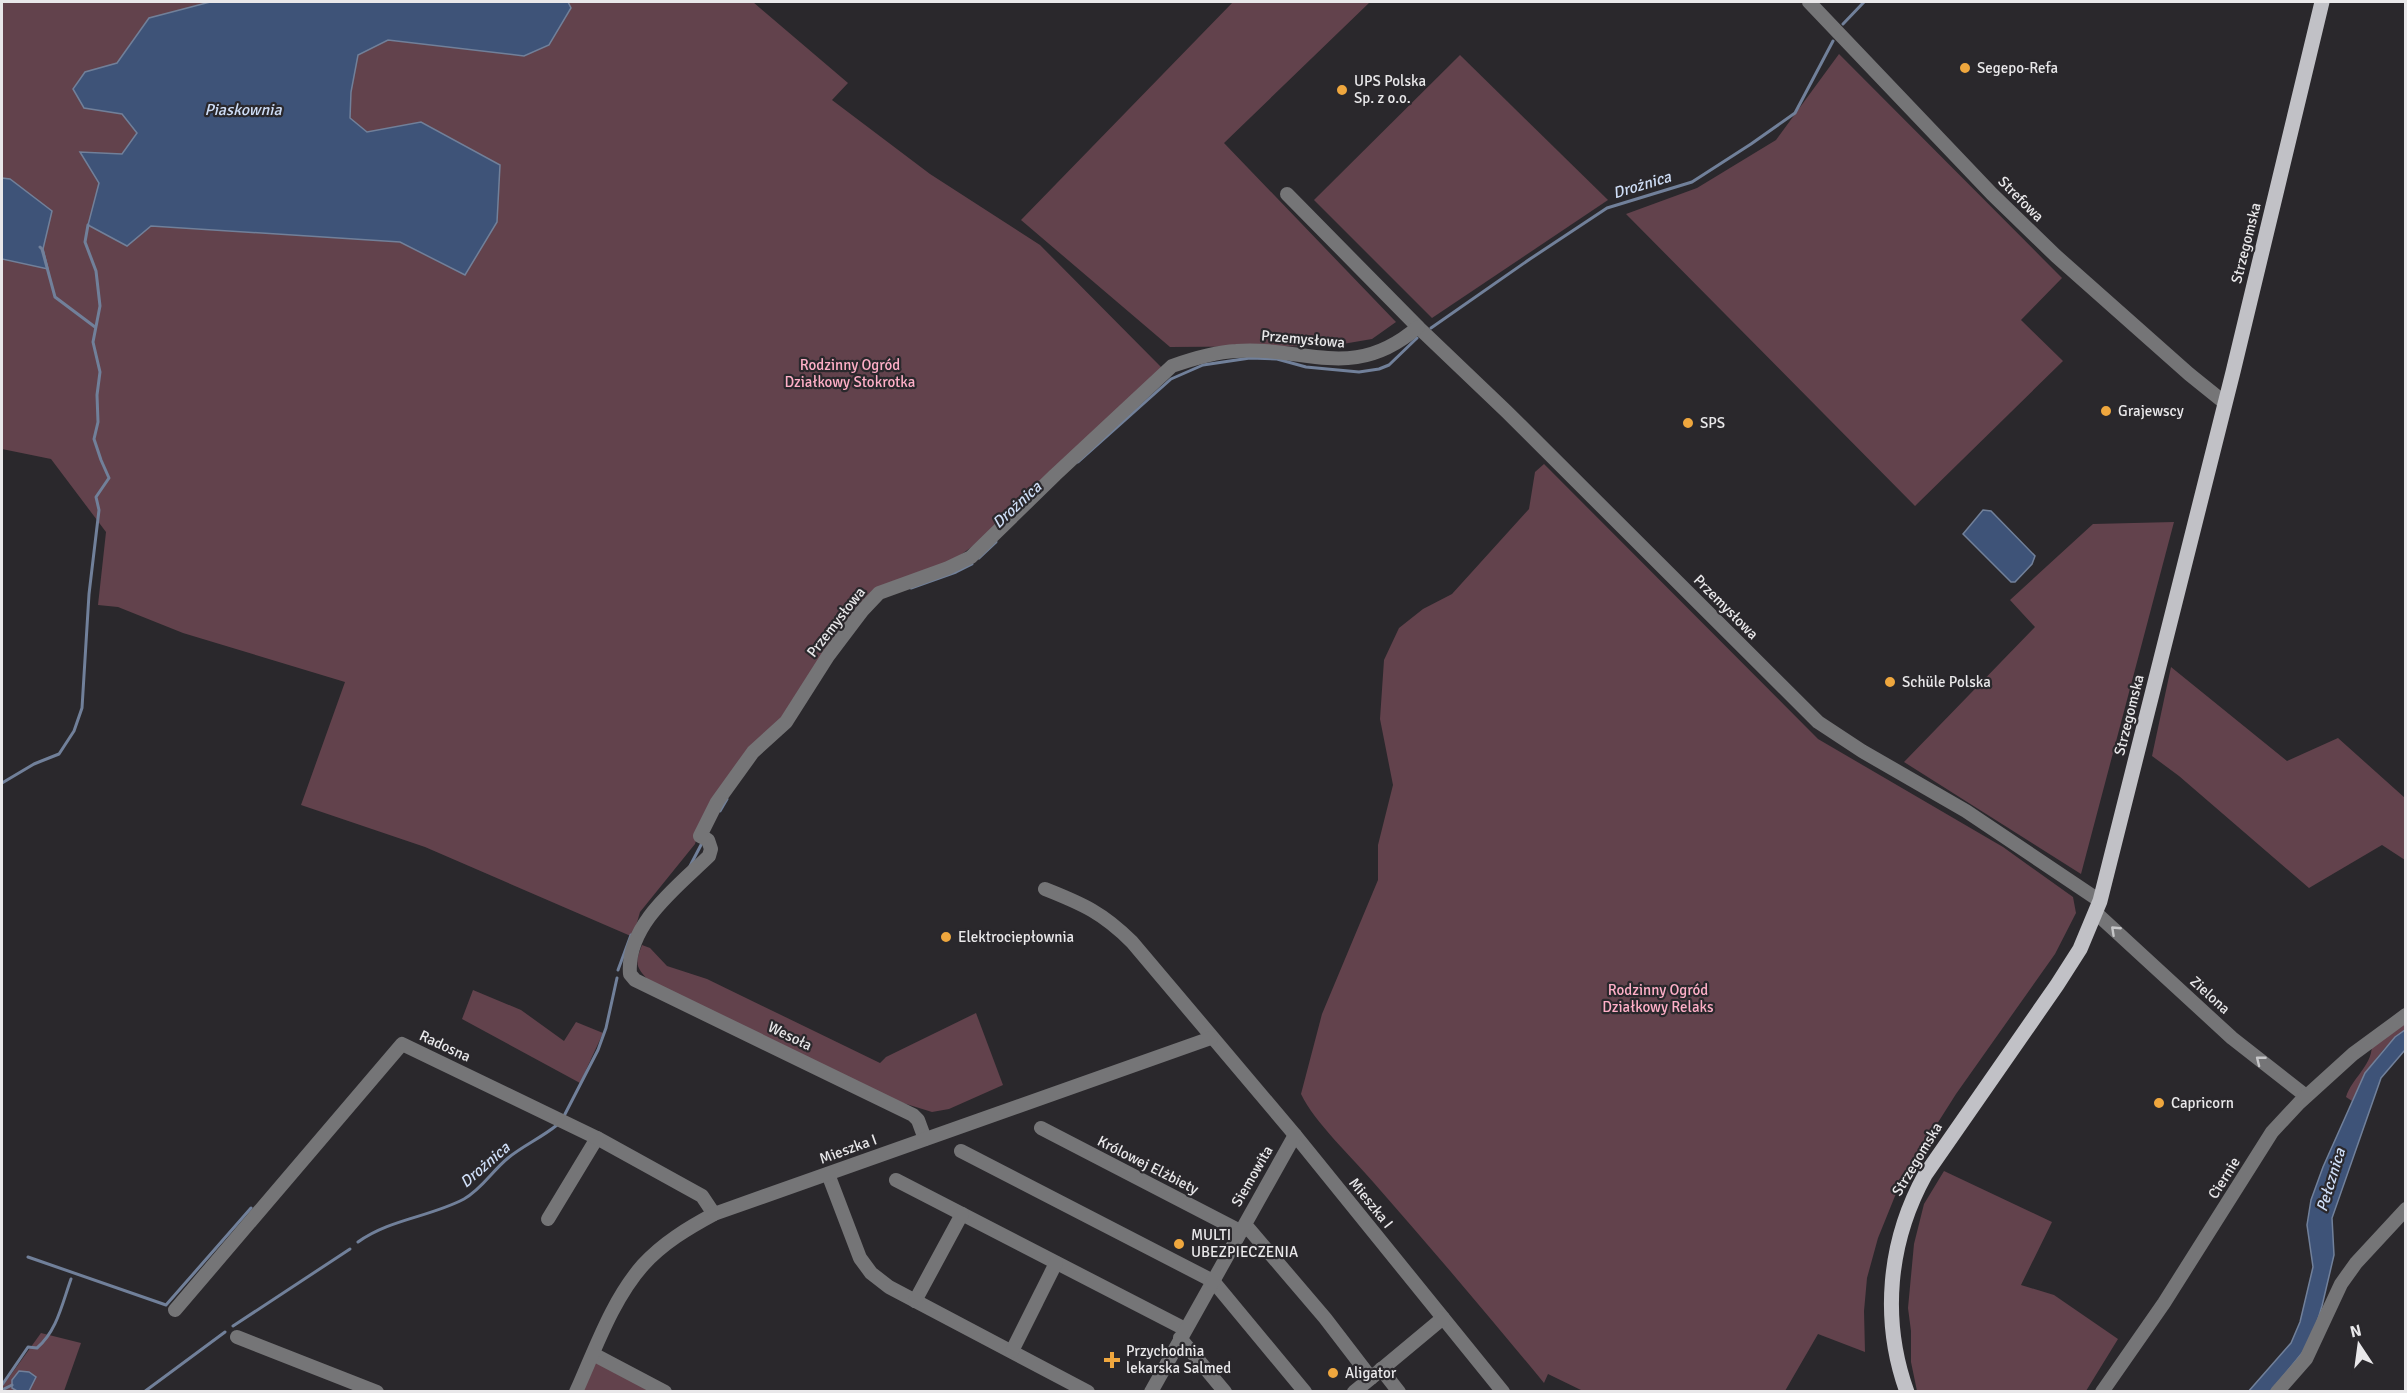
<svg xmlns="http://www.w3.org/2000/svg" width="2407" height="1393" viewBox="0 0 2407 1393" font-family="Signika,sans-serif">
  <style>
    .green { fill: #62424c }
    .water { fill: #3e5378; stroke: #71809a; stroke-width: 1.5 }
    .lines { fill: none; stroke-linecap: round; stroke-linejoin: round }
    .stream { stroke: #71809a; stroke-width: 3 }
    .minor { stroke: #757577; stroke-width: 14 }
    .major { stroke: #c1c1c6; stroke-width: 15 }
    .oneway { stroke: #c6c6c8 }
    .poi-dot { fill: #efa73e; stroke: #2a282c; stroke-width: 2 }
    .labels { text-anchor: middle; dominant-baseline: central; stroke-width: 4.5; stroke-linejoin: round; paint-order: stroke }
    .poi-label { font-size: 15px; fill: #e9e8ea; stroke: #2a282c; text-anchor: start }
    .street-label { font-size: 15px; fill: #e9e8ea; stroke: #2a282c }
    .park-label { font-size: 15px; fill: #feafc7; stroke: #2a282c }
    .water-label { font-size: 16px; font-style: italic; fill: #ceddf6; stroke: #2a282c }
  </style>
  <rect width="100%" height="100%" fill="#2a282c"/>
  <g class="green">
    <path d="M2 2H753L848 83 832 100 930 174 1040 245 1163 369 987 536 952 561 876 588 779 722 700 827 695 844 640 912 633 937 425 847 301 805 345 682 183 633 118 607 98 605 106 532 51 459 2 449Z"/>
    <path d="M1233 2H1370L1224 143 1396 322 1372 339 1331 346 1170 347 1021 220Z"/>
    <path d="M1839 54 2062 278 2021 320 2063 361 1915 506 1626 214 1697 188 1776 140Z"/>
    <path d="M1460 55 1608 200 1432 318 1314 200Z"/>
    <path d="M1544 464 1818 739 2003 847 2073 897 2076 913 2055 954 1956 1094 1911 1165 1895 1196 1878 1238 1867 1278 1864 1311 1865 1352 1818 1334 1785 1391H1583L1548 1374 1544 1383C1488 1315 1432 1249 1374 1183 1353 1158 1314 1122 1301 1094L1322 1014 1378 880V845L1393 785 1380 719 1384 660 1399 628 1423 609 1452 594 1529 509 1535 472Z"/>
    <path d="M2174 522 2081 874 1904 762 2035 627 2010 600 2093 524Z"/>
    <path d="M2171 667 2287 761 2338 738 2405 798V860L2382 845 2309 888 2179 776 2152 756Z"/>
    <path d="M642 945 650 948 667 966 707 979 880 1063 886 1057 976 1013 1003 1085 949 1109 932 1112 877 1095 651 983C636 967 634 965 642 945Z"/>
    <path d="M473 990 521 1010 564 1041 576 1022 603 1033 580 1083 462 1019Z"/>
    <path d="M2405 1022V1030C2380 1048 2365 1073 2352 1101L2346 1097C2352 1078 2371 1067 2372 1046Z"/>
    <path d="M1944 1171 2052 1222 2021 1285 2054 1295 2118 1339 2086 1391H1917L1911 1362V1331L1908 1308 1914 1244 1924 1204Z"/>
    <path d="M41 1333 81 1343 64 1391H2V1387Z"/>
    <path d="M593 1354 667 1392H576Z"/>
  </g>
  <g class="water">
    <path d="M210 2H568L571 8 549 45 524 56 388 40 358 55 351 92 350 118 367 132 421 122 500 165 497 222 465 275 400 242 151 226 127 246 88 225 99 183 80 152 122 154 137 133 122 114 84 108 73 89 85 72 117 63 149 18Z"/>
    <path d="M2 178 10 179 52 211 43 249 48 269 2 259Z"/>
    <path d="M1983 510 1991 511 2035 556 2032 564 2015 582H2011L1963 534Z"/>
    <path d="M2405 1030V1050L2381 1078 2332 1218 2334 1255 2322 1306 2311 1342 2271 1391 2248 1392 2291 1343 2300 1322 2313 1267 2307 1225 2311 1200 2323 1167 2365 1073 2395 1037Z"/>
    <path d="M19 1371 29 1372 36 1377 29 1391H17L12 1388V1380Z"/>
  </g>
  <g class="lines">
    <g class="stream">
      <path d="M1843 24 1864 2"/>
      <path d="M40 247 42 249 55 297 95 327"/>
      <path d="M1431 328 1530 259 1607 208 1692 182 1751 144 1795 113 1833 41"/>
      <path d="M1078 462 1171 379 1203 365 1250 358 1277 359 1306 367 1359 372 1379 369 1389 365 1417 338"/>
      <path d="M979 558 996 542"/>
      <path d="M911 588 956 572 972 564"/>
      <path d="M2 783 34 764 59 754 74 731 82 708 89 594 99 510 96 497 109 478 101 460 94 439 98 422 97 395 100 372 93 342 100 306 96 271 85 242 88 225"/>
      <path d="M720 811 727 799"/>
      <path d="M690 866 702 843"/>
      <path d="M618 970 631 935"/>
      <path d="M564 1116 598 1050 606 1028 617 978"/>
      <path d="M358 1242C390 1219 430 1217 464 1199 482 1189 492 1171 508 1158 524 1145 541 1138 557 1125"/>
      <path d="M28 1257 166 1305 251 1208"/>
      <path d="M233 1326 350 1249"/>
      <path d="M2 1385 28 1347 37 1348C57 1331 62 1304 71 1279"/>
      <path d="M2 1390 12 1385"/>
      <path d="M144 1392 225 1332"/>
    </g>
    <g class="minor">
      <path d="M1809 2 1992 194 2056 256 2189 374 2225 403"/>
      <path d="M1287 194 1418 327 1507 412 1818 722 1862 751 1966 811 2100 901"/>
      <path d="M1045 889C1083 904 1103 913 1132 942L1295 1135 1503 1392"/>
      <path d="M2096 913 2232 1038 2306 1096"/>
      <path d="M1041 1128 1240 1231 1249 1229 1325 1318 1371 1378 1443 1318"/>
      <path d="M925 1139 918 1120 913 1115 635 980 630 974C626 925 677 887 709 856L711 849 708 840 700 836 717 802 753 752 786 722 828 656 862 611 879 593 948 568 971 557 1055 475 1172 366C1192 359 1215 352 1236 351 1307 346 1353 383 1418 327"/>
      <path d="M961 1151 1213 1281 1305 1392"/>
      <path d="M828 1174 860 1258 871 1273 889 1287 1088 1392"/>
      <path d="M896 1180 1185 1329"/>
      <path d="M548 1219 597 1138"/>
      <path d="M915 1301 962 1214"/>
      <path d="M175 1310 402 1044 597 1138 702 1196 714 1214"/>
      <path d="M237 1337 377 1392"/>
      <path d="M1180 1338 1225 1392"/>
      <path d="M1012 1351 1056 1263"/>
      <path d="M593 1354 665 1392"/>
      <path d="M1381 1369 1399 1392"/>
      <path d="M576 1392C595 1350 612 1300 643 1265 663 1243 688 1228 714 1214L1211 1038"/>
      <path d="M1151 1392 1295 1135"/>
      <path d="M1354 1392 1371 1378"/>
      <path d="M2102 1392 2164 1303 2272 1132 2299 1103 2353 1054 2406 1015"/>
      <path d="M2277 1392 2306 1359 2341 1284 2356 1263 2406 1209"/>
    </g>
    <path class="major" d="M1907 1392C1881 1320 1888 1242 1925 1175L2057 985 2080 949 2100 901 2233 372 2322 2"/>
  </g>
  <defs><path id="oneway-chevron" d="M-2-3.5L2.5 0L-2 3.5" fill="none" stroke-width="1.6" stroke-linecap="round" stroke-linejoin="round" transform="scale(1.5)"/></defs>
  <g class="oneway">
    <use href="#oneway-chevron" transform="translate(2115 930) rotate(-137)"/>
    <use href="#oneway-chevron" transform="translate(2260 1060) rotate(-142)"/>
  </g>
  <g class="poi-dot">
    <circle cx="1965" cy="68" r="6"/>
    <circle cx="1342" cy="90" r="6"/>
    <circle cx="2106" cy="411" r="6"/>
    <circle cx="1688" cy="423" r="6"/>
    <circle cx="1890" cy="682" r="6"/>
    <circle cx="946" cy="937" r="6"/>
    <circle cx="2159" cy="1103" r="6"/>
    <circle cx="1179" cy="1244" r="6"/>
    <path d="M1109 1351h6v6h6v6h-6v6h-6v-6h-6v-6h6z"/>
    <circle cx="1333" cy="1373" r="6"/>
  </g>
  <g class="labels">
    <g class="poi-label">
      <text x="1977" y="68">Segepo-Refa</text>
      <text x="1354" y="81">UPS Polska<tspan x="1354" dy="17">Sp. z o.o.</tspan></text>
      <text x="2118" y="411">Grajewscy</text>
      <text x="1700" y="423">SPS</text>
      <text x="1902" y="682">Schüle Polska</text>
      <text x="958" y="937">Elektrociepłownia</text>
      <text x="2171" y="1103">Capricorn</text>
      <text x="1191" y="1235">MULTI<tspan x="1191" dy="17">UBEZPIECZENIA</tspan></text>
      <text x="1126" y="1351">Przychodnia<tspan x="1126" dy="17">lekarska Salmed</tspan></text>
      <text x="1345" y="1373">Aligator</text>
    </g>
    <g class="street-label">
      <text transform="translate(2021 199) rotate(45)">Strefowa</text>
      <text transform="translate(2246 243) rotate(-76)">Strzegomska</text>
      <text transform="translate(1303 339) rotate(5)">Przemysłowa</text>
      <text transform="translate(1726 607) rotate(45)">Przemysłowa</text>
      <text transform="translate(836 622) rotate(-52)">Przemysłowa</text>
      <text transform="translate(2129 715) rotate(-76)">Strzegomska</text>
      <text transform="translate(2210 995) rotate(42)">Zielona</text>
      <text transform="translate(790 1036) rotate(26)">Wesoła</text>
      <text transform="translate(445 1046) rotate(25)">Radosna</text>
      <text transform="translate(848 1149) rotate(-20)">Mieszka I</text>
      <text transform="translate(1917 1159) rotate(-59)">Strzegomska</text>
      <text transform="translate(1148 1165) rotate(27)">Królowej Elżbiety</text>
      <text transform="translate(1252 1176) rotate(-60)">Siemowita</text>
      <text transform="translate(2224 1178) rotate(-58)">Ciernie</text>
      <text transform="translate(1371 1203) rotate(51)">Mieszka I</text>
    </g>
    <g class="park-label">
      <text x="850" y="365">Rodzinny Ogród<tspan x="850" dy="17">Działkowy Stokrotka</tspan></text>
      <text x="1658" y="990">Rodzinny Ogród<tspan x="1658" dy="17">Działkowy Relaks</tspan></text>
    </g>
    <g class="water-label">
      <text x="243" y="110">Piaskownia</text>
      <text transform="translate(1642 185) rotate(-17)">Drożnica</text>
      <text transform="translate(1017 505) rotate(-43)">Drożnica</text>
      <text transform="translate(485 1165) rotate(-41)">Drożnica</text>
      <text transform="translate(2331 1180) rotate(-73)">Pełcznica</text>
    </g>
  </g>
  <rect width="2407" height="1393" fill="none" stroke="#e9e8ea" stroke-width="6"/>
  <g transform="translate(2359 1345) rotate(347)" stroke="#2a282c" stroke-width="4.5" paint-order="stroke">
  <path d="M0-4.5L10 22L0 15L-10 22Z" fill="#e9e8ea"/>
  <text y="-9" font-size="16" font-weight="bold" text-anchor="middle" fill="#e9e8ea">N</text>
  </g>
</svg>
